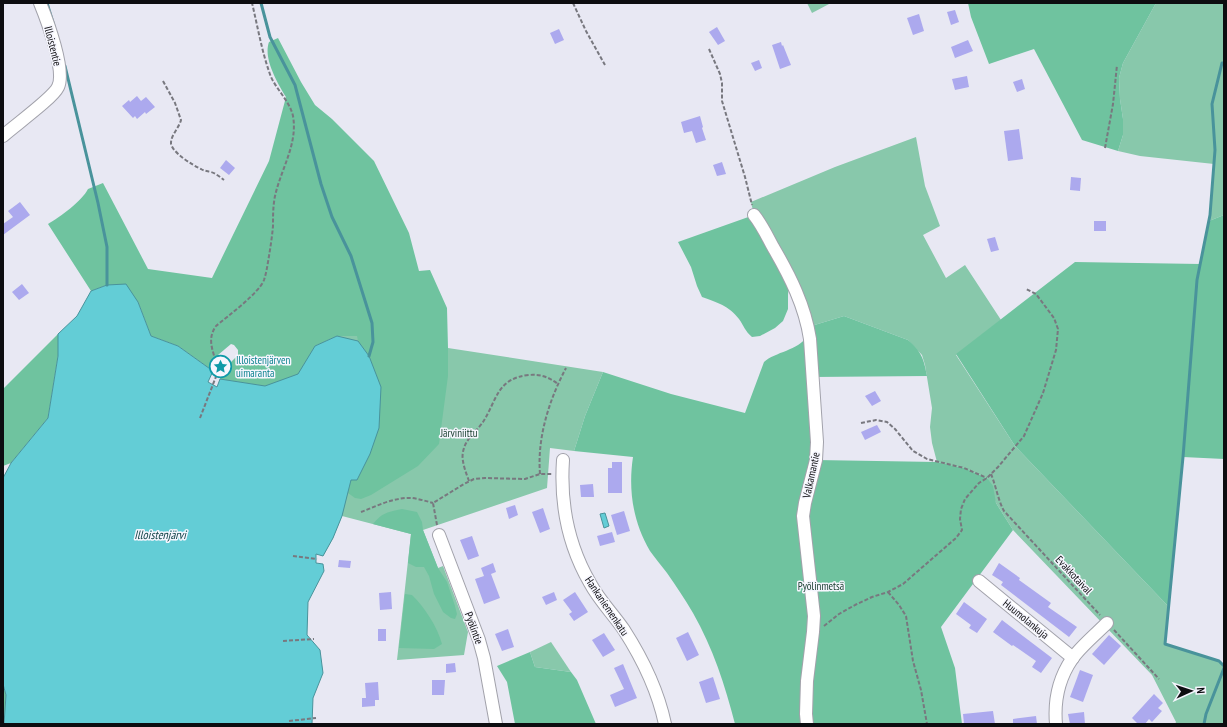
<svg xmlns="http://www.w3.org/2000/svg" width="1227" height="727" viewBox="0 0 1227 727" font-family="'PT Sans Narrow',sans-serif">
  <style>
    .green { fill: #88c8ab }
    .forest { fill: #6fc39f }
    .water { fill: #63cdd6; stroke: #49939b }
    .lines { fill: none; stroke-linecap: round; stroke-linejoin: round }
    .stream { stroke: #49939b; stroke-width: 3 }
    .building { fill: #aca9ee }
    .minor-casing { stroke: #a2a2ab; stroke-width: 14 }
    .path { stroke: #78787f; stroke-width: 2; stroke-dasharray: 4 2; stroke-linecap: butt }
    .minor { stroke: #fff; stroke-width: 12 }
    .labels { text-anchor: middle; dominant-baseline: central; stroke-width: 3; stroke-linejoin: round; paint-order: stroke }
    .street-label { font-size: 11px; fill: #0d0d10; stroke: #f6f6fe }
    .culture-label { font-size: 11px; fill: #0d838f; stroke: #f6f6fe; text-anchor: start }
    .park-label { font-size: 11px; fill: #153b2c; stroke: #f6f6fe }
    .water-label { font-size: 12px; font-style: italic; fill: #0b3e42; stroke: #f6f6fe }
  </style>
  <rect width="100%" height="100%" fill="#e8e8f3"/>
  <g class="green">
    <path d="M807 3H831L812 13Z"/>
    <path d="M1156 3H1224V215L1209 221 1214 164 1140 156 1118 151 1123 135V119L1120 99 1119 78 1123 63Z"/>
    <path d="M916 137 925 186 940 226 923 235 946 278 965 265 1001 320 956 355 1015 446 1168 606 1165 644 1219 661 1224 666V724H1175L1176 722 1152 675 1013 530 996 503 987 478 964 468 937 462 932 443 930 427 932 408 925 365 922 355 908 340 844 316 808 327 754 215 751 202 835 167Z"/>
    <path d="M337 336H357L448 348 603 372 585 416 574 451 550 448 547 488 423 530 438 568 443 566 468 632 464 655 397 660 411 534 342 516 333 538 323 556 220 379 237 381Z"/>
    <path d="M551 642 571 672 535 667 530 652Z"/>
  </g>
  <g class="forest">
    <path d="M968 3H1156L1123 63 1119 78 1120 99 1123 119V135L1118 151 1082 140 1034 49 989 64 971 17Z"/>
    <path d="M278 38 301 82 315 105 332 119 374 161 409 233 419 271 430 270 447 308 448 348V376L439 444 418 466 371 495 361 499 355 498 348 493 351 480 369 356 358 341 357 336H337L315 346 298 374 266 386 220 379 225 368 238 355V350L234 345 231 344 218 355 213 371 178 346 151 336 138 302 107 285 91 291 48 224C60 217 82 201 88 189L103 183 148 269 212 278 269 161 286 97C277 82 263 58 269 42Z"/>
    <path d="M754 215 790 279 788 294V309L783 321 775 328 760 336 752 337C745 331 744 326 739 319 728 305 718 303 702 297L697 286 691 267 678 242Z"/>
    <path d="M1224 215V459L1183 457 1168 606 1015 446 956 354 1075 262 1200 264 1209 221Z"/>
    <path d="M844 316 908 340C921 351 924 359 927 376L813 377 816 460 937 462 964 468 987 478 993 486 996 503 1013 530 941 627 955 668 962 724H735C725 685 713 648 693 613 685 599 676 586 667 573 661 565 655 558 650 551 633 522 628 490 633 457L574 451 585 416 603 372 671 394 745 413 764 362C775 352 799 350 806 337 807 335 808 330 808 327Z"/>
    <path d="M58 334V356L48 418 11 463 3 466V389Z"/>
    <path d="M402 509 417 512 422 522 423 530 438 568 447 582 455 606 457 614 455 619 451 618 443 612 434 594 429 576 424 567H416L408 563 411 534 373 524C383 512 388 512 402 509Z"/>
    <path d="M405 594 412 595C425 608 437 626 442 644L434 649 399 648Z"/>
    <path d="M530 652 535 667 571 672 577 680 596 724H515L507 682 497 666Z"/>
    <path d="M3 685 6 695 4 724H3Z"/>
  </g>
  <g class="water">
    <path d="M126 284 138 302 151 336 178 346 213 371 208 382 217 387 220 379 265 386 298 374 315 346 337 336 358 341 369 356 381 387 379 428 370 454 357 480H351L342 516 333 538 323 556 316 554V563L323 564 324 571 308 602 307 635 320 650 323 673 313 698 312 724H4L6 695 3 684V478L11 463 48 418 58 356V334L77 316 91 291 107 285Z"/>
    <path d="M605 513 609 526 604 528 600 514Z"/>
  </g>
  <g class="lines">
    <g class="stream">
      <path d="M47 3 54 26"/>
      <path d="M261 3 270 37 295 85 321 184 332 217 351 256 372 323 373 342 369 356"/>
      <path d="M1224 63H1222L1212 104 1215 150 1210 215 1197 280 1183 457 1165 644 1219 661 1224 666"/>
      <path d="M65 66 98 203 107 247V285"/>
      <path d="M1204 724 1206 714 1224 668"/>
    </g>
  </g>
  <g class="building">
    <path d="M955 10 959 22 951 25 947 12Z"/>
    <path d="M919 14 924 31 913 35 907 18Z"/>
    <path d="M717 27 725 41 718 45 709 32Z"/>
    <path d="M559 29 564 40 555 44 550 33Z"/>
    <path d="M968 40 973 51 955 58 951 47Z"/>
    <path d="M781 42 782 46 783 45 791 65 780 69 772 45Z"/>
    <path d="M759 60 762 68 755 71 751 63Z"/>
    <path d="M967 76 969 87 955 90 952 79Z"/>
    <path d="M1022 79 1025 89 1017 92 1013 82Z"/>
    <path d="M137 96 141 101 146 97 155 107 146 114 145 112 137 119 135 116 133 118 122 106 129 100 130 102Z"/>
    <path d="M700 116 703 127 702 128 706 140 696 143 692 131 684 133 681 122Z"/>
    <path d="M1019 129 1023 159 1008 161 1004 131Z"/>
    <path d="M226 160 235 168 229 175 220 168Z"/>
    <path d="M722 162 726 174 717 176 713 165Z"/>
    <path d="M1071 177 1081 178 1080 191 1070 190Z"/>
    <path d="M20 202 30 215 3 235V224L13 217 8 211Z"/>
    <rect x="1094" y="221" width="12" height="10"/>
    <path d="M995 237 999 250 991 252 987 239Z"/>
    <path d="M22 284 29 293 19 300 12 292Z"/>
    <path d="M875 391 881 401 872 406 865 396Z"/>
    <path d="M877 425 881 432 865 440 861 432Z"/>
    <path d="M612 462H622V493H608V468H612Z"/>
    <path d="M593 484 594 497H581L580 485Z"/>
    <path d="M515 505 518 515 509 519 506 508Z"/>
    <path d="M543 508 550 529 540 533 532 512Z"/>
    <path d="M624 511 630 531 617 535 611 515Z"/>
    <path d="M612 532 615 542 600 546 597 536Z"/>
    <path d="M472 536 479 556 468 560 460 540Z"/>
    <path d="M339 560 351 561 350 568 338 567Z"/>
    <path d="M493 563 496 572 491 574 500 598 484 604 475 579 484 576 481 568Z"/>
    <path d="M999 563 1020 578 1019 580 1051 603 1048 607 1077 627 1069 637 1001 585 1003 582 992 575Z"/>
    <path d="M391 592 392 609 380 610 379 593Z"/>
    <path d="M554 592 557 600 546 605 542 597Z"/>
    <path d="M575 592 588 612 574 621 569 614 572 612 563 600Z"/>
    <path d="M964 602 987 619 977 633 969 628 971 625 956 614Z"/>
    <path d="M1002 620 1052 658 1041 673 1032 667 1036 661 1013 645 1012 646 993 632Z"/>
    <rect x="378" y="629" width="8" height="12"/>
    <path d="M508 629 514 647 502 651 495 634Z"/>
    <path d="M688 632 699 655 687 661 676 638Z"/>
    <path d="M604 633 615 650 603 657 592 640Z"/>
    <path d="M1109 635 1121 646 1104 665 1092 654Z"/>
    <path d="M455 663 456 672 446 673V664Z"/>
    <path d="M623 664 637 698 615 707 610 695 624 689 614 668Z"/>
    <path d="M1080 670 1093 675 1083 702 1070 697Z"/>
    <path d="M713 677 720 699 706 703 699 682Z"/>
    <path d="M432 680H445L444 695H432Z"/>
    <path d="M378 682 379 700H375V706L362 707V698H366L365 683Z"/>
    <path d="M1154 694 1163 703 1158 708 1162 711 1152 722 1149 719 1145 724H1138L1132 718Z"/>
    <path d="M993 711 995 724H964L963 714Z"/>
    <path d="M1084 712 1085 724H1070L1068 714Z"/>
    <path d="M1036 716 1037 724H1013V719Z"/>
  </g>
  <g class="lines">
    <defs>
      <g id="minor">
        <path d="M3 136C14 126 53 98 58 87 66 71 47 20 40 3"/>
        <path d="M754 215C762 225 767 236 773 247 790 276 805 306 810 339L817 442 816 460 805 503 803 516 814 616 813 632 807 681 806 714 807 724"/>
        <path d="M563 460C560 504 568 545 590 583 599 600 613 614 624 630 642 658 658 691 665 724"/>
        <path d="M439 535 479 640 484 658 496 724"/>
        <path d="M979 581 1073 658"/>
        <path d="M1056 724C1054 701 1059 678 1072 659 1080 647 1097 633 1107 623"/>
      </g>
    </defs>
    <use href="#minor" class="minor-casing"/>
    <g class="path">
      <path d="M573 3 586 31 605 65"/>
      <path d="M709 49 720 74 722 83V101L745 177 752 205"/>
      <path d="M163 81 175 103 181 120C179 128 171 135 171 143 171 152 194 166 201 169 204 171 207 171 211 172 215 173 220 177 224 180"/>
      <path d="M1105 148 1113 104 1117 65"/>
      <path d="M200 418 217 374C218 356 204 343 216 326 228 316 259 293 264 280 266 274 267 268 268 262 270 250 272 238 273 226 273 216 273 206 275 196 281 169 298 144 293 116 290 102 277 90 271 77 262 53 258 28 252 3"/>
      <path d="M861 423 876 420 887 422 895 429 913 451 927 459 964 468 987 478"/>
      <path d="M540 474C537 438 549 400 566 368"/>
      <path d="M991 474C996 486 998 500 1004 511L1100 615"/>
      <path d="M469 481C466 473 461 460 463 452 465 439 476 432 483 422 497 400 497 378 529 375 540 374 549 377 558 384"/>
      <path d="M361 512C377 506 394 497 412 498 419 499 426 501 433 503"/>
      <path d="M437 525 433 503 464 484 474 479 485 478 525 479 540 474H553"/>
      <path d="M293 556 317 559"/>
      <path d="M888 592 899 605 906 616 913 661 921 690 927 724"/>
      <path d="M824 626 839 614 855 605 872 597 888 592 903 584 956 538 962 530 960 519 961 509 965 499 979 483 987 478 998 467 1024 436 1043 393 1056 350 1058 329 1054 318 1036 294 1026 289"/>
      <path d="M1114 630 1159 679"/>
      <path d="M283 641 314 639"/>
      <path d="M289 721 316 718"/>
    </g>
    <use href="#minor" class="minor"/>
  </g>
  <defs>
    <symbol id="sight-ring" viewBox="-11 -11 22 22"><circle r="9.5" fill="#f6f6fe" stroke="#0f9aa8" stroke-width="1.5"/><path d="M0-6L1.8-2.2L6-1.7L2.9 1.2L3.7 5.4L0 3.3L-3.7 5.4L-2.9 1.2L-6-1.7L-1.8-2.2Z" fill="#0f9aa8"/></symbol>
  </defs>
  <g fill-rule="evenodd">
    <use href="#sight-ring" x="208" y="354" width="25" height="25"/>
  </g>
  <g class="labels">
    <g class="street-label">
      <text transform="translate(53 46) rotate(76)">Illoistentie</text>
      <text transform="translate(811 475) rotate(-78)">Valkamantie</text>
      <text transform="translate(1074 575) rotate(47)">Evakkotaival</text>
      <text transform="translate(607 606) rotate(56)">Hankaniemenkatu</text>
      <text transform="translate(1026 619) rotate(39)">Huumolankuja</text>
      <text transform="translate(474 628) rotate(70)">Pyölintie</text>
    </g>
    <g class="culture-label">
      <text x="236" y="360">Illoistenjärven<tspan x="236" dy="13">uimaranta</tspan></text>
    </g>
    <g class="park-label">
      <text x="459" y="433">Järviniittu</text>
      <text x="821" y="586">Pyölinmetsä</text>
    </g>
    <g class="water-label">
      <text x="160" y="534">Illoistenjärvi</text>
    </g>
  </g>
  <rect width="1227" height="727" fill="none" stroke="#0d0d10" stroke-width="8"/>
  <g transform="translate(1191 691) rotate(87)" stroke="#f6f6fe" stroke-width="3" paint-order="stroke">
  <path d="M0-3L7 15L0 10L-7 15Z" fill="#0d0d10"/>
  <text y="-6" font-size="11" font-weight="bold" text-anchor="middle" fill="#0d0d10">N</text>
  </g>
</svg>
